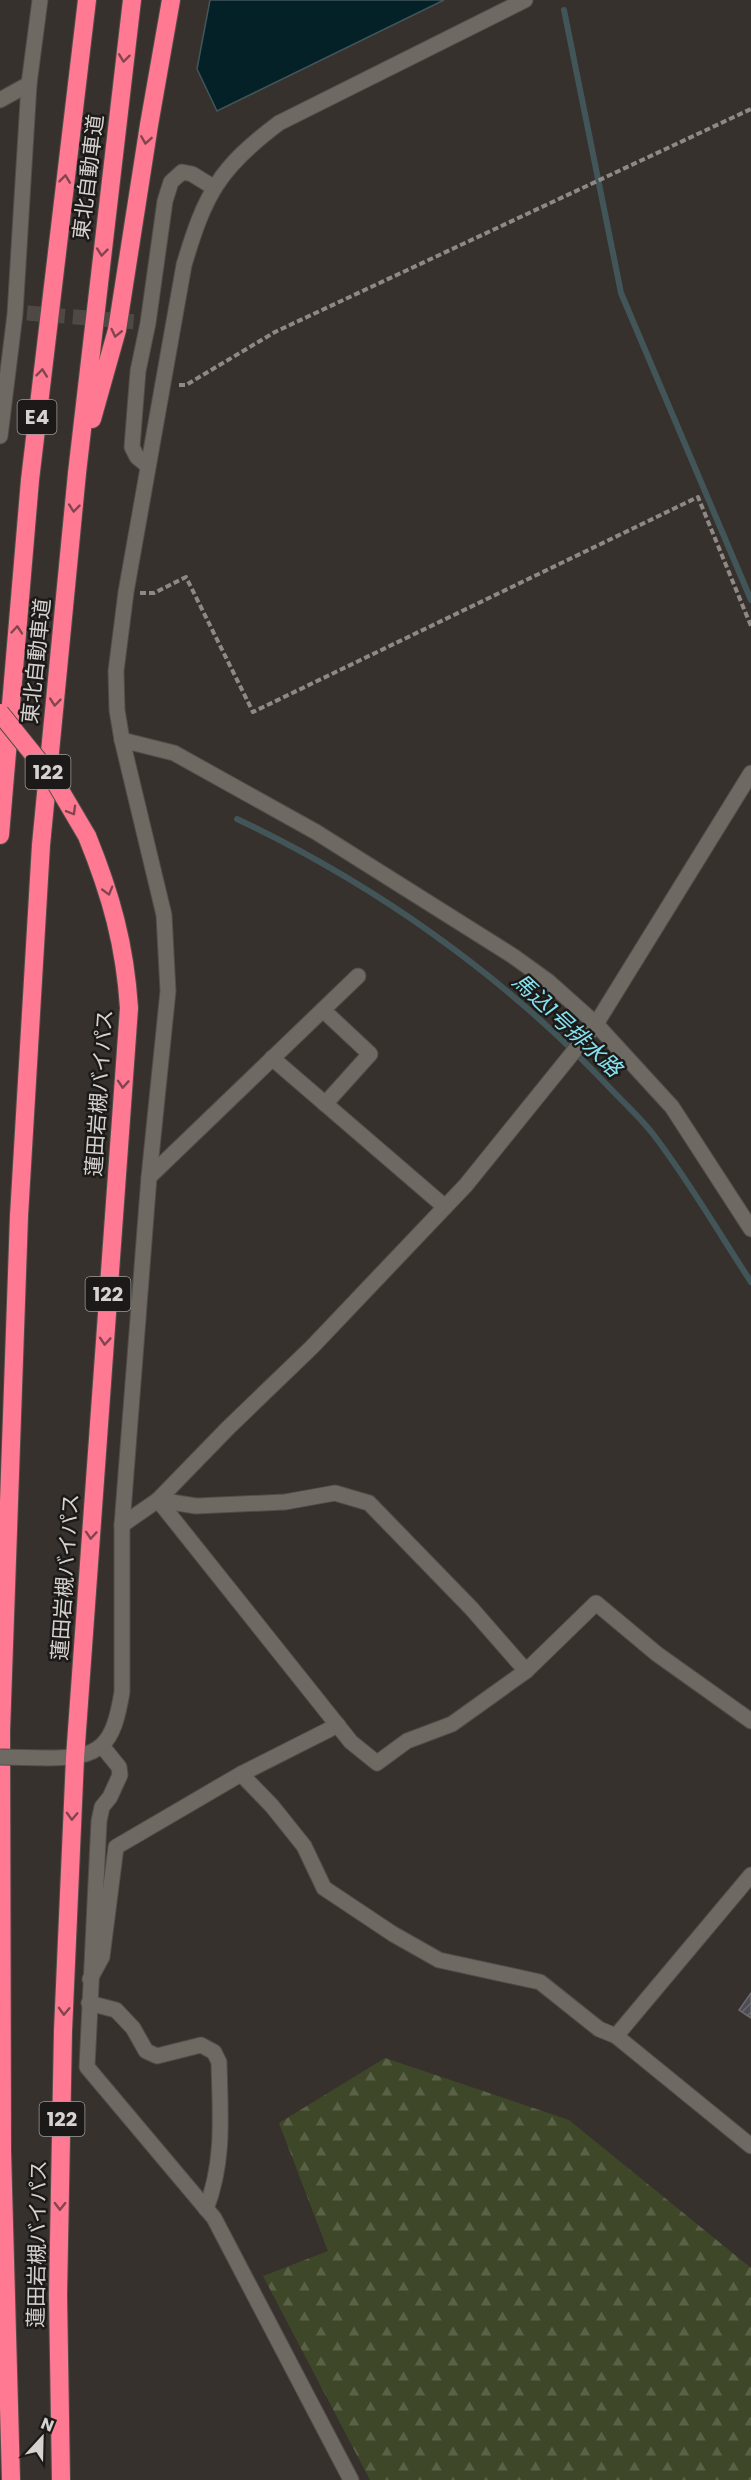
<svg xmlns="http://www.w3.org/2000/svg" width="751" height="2480" viewBox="0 0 751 2480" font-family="Poppins,'Noto Sans JP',sans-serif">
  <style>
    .forest { fill: url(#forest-firs) }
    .water { fill: #032126; stroke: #425659; stroke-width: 1.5 }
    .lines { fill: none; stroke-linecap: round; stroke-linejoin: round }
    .stream { stroke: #425659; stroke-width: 6 }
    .building { fill: url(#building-hatch); stroke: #6c6b72; stroke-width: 1.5 }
    .minor-tunnel { stroke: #4f4945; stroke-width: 15; stroke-dasharray: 15 8; stroke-linecap: butt }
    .minor-casing { stroke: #524d49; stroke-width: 17 }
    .highway-casing { stroke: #524d49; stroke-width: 20 }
    .path { stroke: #8e8986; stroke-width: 4; stroke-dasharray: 6 3; stroke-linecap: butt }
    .minor { stroke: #6f6963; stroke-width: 15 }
    .highway { stroke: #ff7992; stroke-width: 18 }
    .minor-bridge-casing { stroke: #524d49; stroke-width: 17; stroke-linecap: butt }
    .highway-bridge-casing { stroke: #524d49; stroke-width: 20; stroke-linecap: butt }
    .minor-bridge { stroke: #6f6963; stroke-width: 15 }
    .highway-bridge { stroke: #ff7992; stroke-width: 18 }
    .oneway { stroke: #82454f }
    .labels { text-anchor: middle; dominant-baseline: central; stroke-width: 5; stroke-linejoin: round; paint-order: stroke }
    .shield { fill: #1c1a18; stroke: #9e9b98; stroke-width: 1.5 }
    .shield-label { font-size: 20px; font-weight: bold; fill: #d6d2cf }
    .street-label { font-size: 21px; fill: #d6d2cf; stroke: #1c1a18 }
    .water-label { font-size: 22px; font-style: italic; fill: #85e3f1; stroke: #1c1a18 }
  </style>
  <defs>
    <pattern id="forest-firs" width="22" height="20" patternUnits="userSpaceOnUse" patternTransform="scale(1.5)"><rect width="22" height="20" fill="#3e4828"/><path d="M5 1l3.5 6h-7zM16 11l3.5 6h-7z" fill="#596246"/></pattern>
    <pattern id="building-hatch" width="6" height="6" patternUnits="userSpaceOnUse" patternTransform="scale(1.5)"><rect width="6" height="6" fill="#4e4d54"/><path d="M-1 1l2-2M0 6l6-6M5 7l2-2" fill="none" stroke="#67666c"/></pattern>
  </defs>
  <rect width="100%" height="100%" fill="#37312d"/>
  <path class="forest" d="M385 2058 569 2120 751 2268V2480H370L263 2276 328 2251 279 2123Z"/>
  <path class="water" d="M210 0H444L217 111 197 69Z"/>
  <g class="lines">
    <g class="stream">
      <path d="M564 10 621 293 751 600"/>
      <path d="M237 819C374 884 502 974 607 1085 622 1101 640 1117 653 1134 689 1181 719 1233 751 1282"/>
    </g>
  </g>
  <path class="building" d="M751 1993V2018L739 2010Z"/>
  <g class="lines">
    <path class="minor-tunnel" d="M27 313 148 323"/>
    <defs>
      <g id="minor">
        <path d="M0 100 29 84"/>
        <path d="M0 436 15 314 29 84 40 0"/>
        <path d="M148 466 137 457 132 447 138 371 148 323 165 201 171 182 182 172 192 174 213 187"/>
        <path d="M122 740 174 753 316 832 513 956 549 982 596 1024 672 1107 751 1229"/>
        <path d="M323 1010 370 1054 325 1104"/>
        <path d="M272 1058 445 1207"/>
        <path d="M149 1177 358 976"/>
        <path d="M158 1500 196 1506 285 1502 335 1493 369 1503 471 1608 526 1671 596 1603 657 1654 751 1721"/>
        <path d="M158 1500 351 1742 377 1763 407 1741 452 1724 526 1671"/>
        <path d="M122 1525 158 1500 228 1428 312 1347 466 1185 596 1024 751 773"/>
        <path d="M102 1746 119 1767 120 1775 110 1797 102 1807 99 1821 87 2067 214 2218 351 2480"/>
        <path d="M47 1758C102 1758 113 1746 122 1692V1525L149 1177 168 991 164 915 122 740 117 710 116 671 126 592 184 265C205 194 219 168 279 123L525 0"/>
        <path d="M241 1774 338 1725"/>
        <path d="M90 1979 102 1957 116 1847 241 1774 272 1806 304 1846 324 1888 393 1934 439 1960 540 1982 599 2029 616 2036 751 2146"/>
        <path d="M89 2003 116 2010 133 2028 146 2051 157 2056 201 2045 214 2052 219 2062C220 2113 225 2160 206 2209"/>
        <path d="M616 2036 751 1875"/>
      </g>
      <g id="highway">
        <path d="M92 419 117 330 149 125 171 0"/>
        <path d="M0 835 30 480 87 0"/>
        <path d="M11 2480 2 2151 1 1731 19 1216 41 845 77 473 132 0"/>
        <path d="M61 2480 58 2295 63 2031 75 1758 129 1008C125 945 111 895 87 836"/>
      </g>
    </defs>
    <use href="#minor" class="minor-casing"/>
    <use href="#highway" class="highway-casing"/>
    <g class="path">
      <path d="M179 385H186L275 332 751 109"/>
      <path d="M140 593H154L186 577 253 712 698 497 751 626"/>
    </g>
    <use href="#minor" class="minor"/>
    <use href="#highway" class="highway"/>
    <defs>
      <path id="minor-bridge" d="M0 1757 47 1758"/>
      <path id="highway-bridge" d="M0 713 54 780 87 836"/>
    </defs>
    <use href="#minor-bridge" class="minor-bridge-casing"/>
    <use href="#highway-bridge" class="highway-bridge-casing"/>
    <use href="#minor-bridge" class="minor-bridge"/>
    <use href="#highway-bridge" class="highway-bridge"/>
  </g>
  <defs><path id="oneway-chevron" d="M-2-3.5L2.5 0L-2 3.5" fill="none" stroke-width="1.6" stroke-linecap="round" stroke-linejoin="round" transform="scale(1.5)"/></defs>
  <g class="oneway">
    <use href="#oneway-chevron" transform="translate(124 58) rotate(97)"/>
    <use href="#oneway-chevron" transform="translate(146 140) rotate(99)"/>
    <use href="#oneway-chevron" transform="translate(65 179) rotate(-83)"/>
    <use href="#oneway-chevron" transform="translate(102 252) rotate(96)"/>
    <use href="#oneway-chevron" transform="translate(116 333) rotate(103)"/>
    <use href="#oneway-chevron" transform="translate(42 373) rotate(-84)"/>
    <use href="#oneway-chevron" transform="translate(74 508) rotate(96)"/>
    <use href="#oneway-chevron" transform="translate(17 630) rotate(-85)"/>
    <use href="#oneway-chevron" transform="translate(55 702) rotate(96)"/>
    <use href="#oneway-chevron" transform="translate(72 811) rotate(60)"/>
    <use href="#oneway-chevron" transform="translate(108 891) rotate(74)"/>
    <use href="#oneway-chevron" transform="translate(123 1084) rotate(94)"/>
    <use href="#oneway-chevron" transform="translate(105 1341) rotate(94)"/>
    <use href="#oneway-chevron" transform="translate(91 1535) rotate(94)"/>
    <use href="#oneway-chevron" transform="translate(72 1816) rotate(92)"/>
    <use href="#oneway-chevron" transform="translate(64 2011) rotate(92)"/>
    <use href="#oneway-chevron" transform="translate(60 2206) rotate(91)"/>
  </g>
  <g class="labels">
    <g class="shield">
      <rect x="17.5" y="400" width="39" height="34" rx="4.5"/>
      <rect x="25.5" y="755" width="45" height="34" rx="4.5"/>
      <rect x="85.5" y="1277" width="45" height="34" rx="4.5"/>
      <rect x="39.5" y="2102" width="45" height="34" rx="4.5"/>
    </g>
    <g class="shield-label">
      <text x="37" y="417">E4</text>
      <text x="48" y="772">122</text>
      <text x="108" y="1294">122</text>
      <text x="62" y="2119">122</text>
    </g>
    <g class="street-label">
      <text transform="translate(88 177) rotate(-83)">東北自動車道</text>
      <text transform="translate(36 661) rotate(-84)">東北自動車道</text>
      <text transform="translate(99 1093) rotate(-86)">蓮田岩槻バイパス</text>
      <text transform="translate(65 1577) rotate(-86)">蓮田岩槻バイパス</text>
      <text transform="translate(37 2244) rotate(-89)">蓮田岩槻バイパス</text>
    </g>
    <g class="water-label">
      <text transform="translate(567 1025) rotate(43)">馬込1号排水路</text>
    </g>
  </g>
  <g transform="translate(42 2438) rotate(22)" stroke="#1c1a18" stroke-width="4.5" paint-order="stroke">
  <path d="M0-4.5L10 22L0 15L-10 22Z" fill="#d6d2cf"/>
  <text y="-9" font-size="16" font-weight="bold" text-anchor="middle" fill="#d6d2cf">N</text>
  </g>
</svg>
